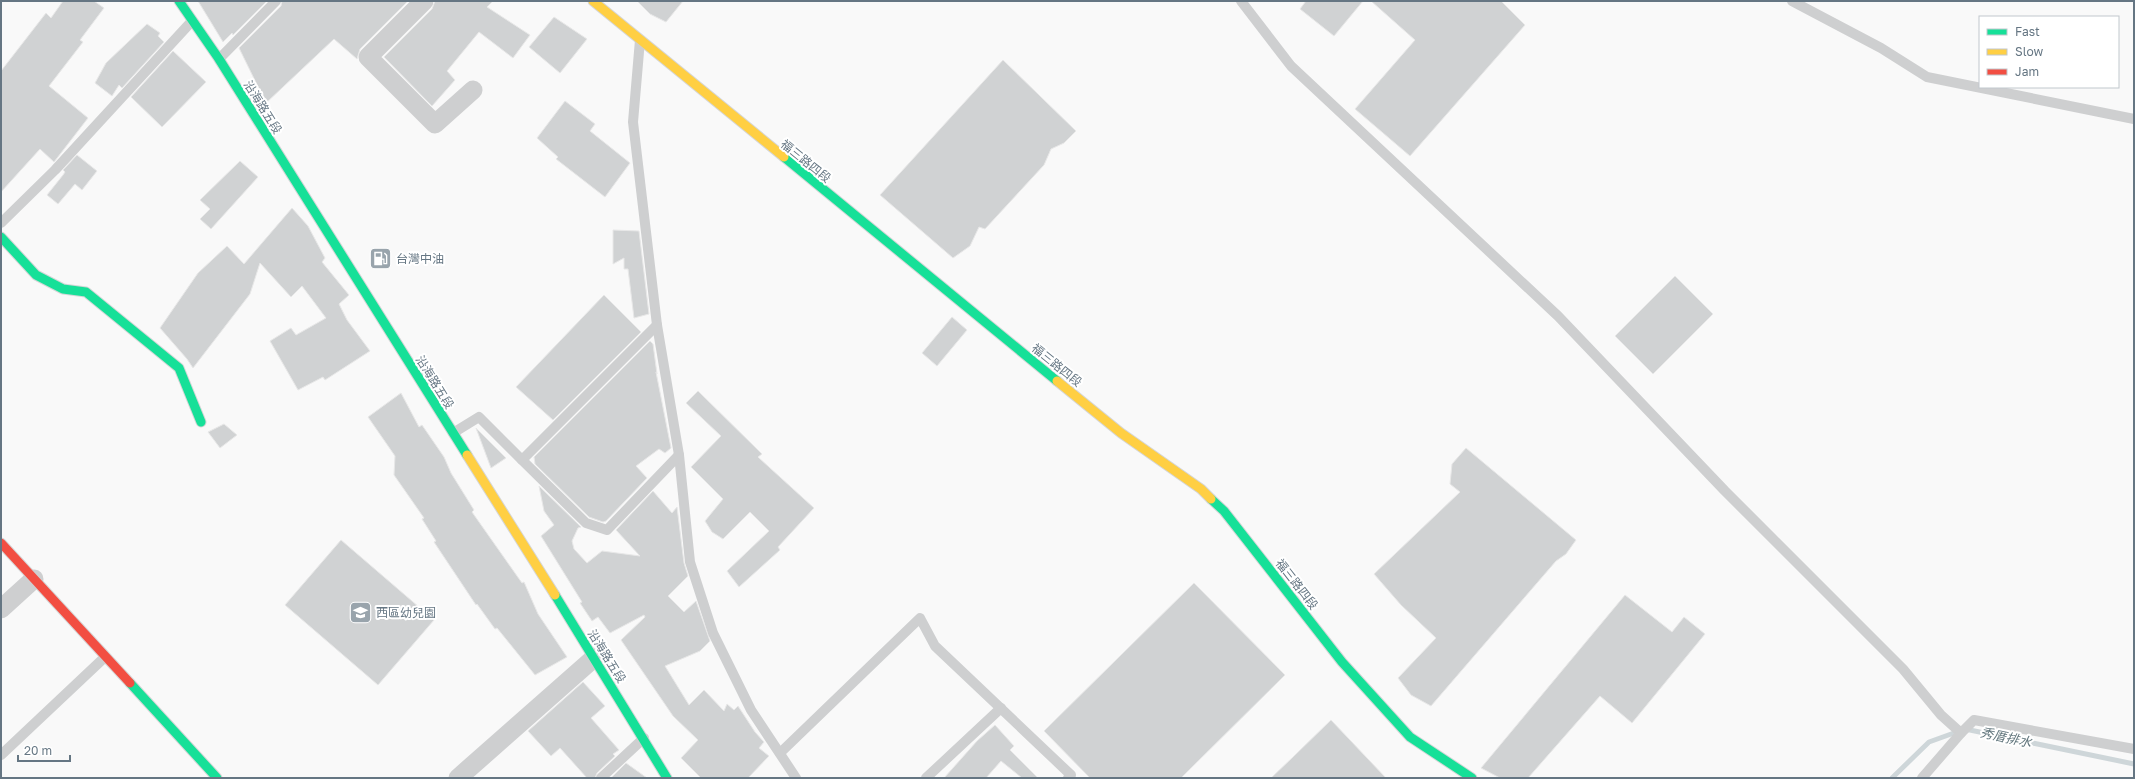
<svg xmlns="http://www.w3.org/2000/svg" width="2135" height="779" viewBox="0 0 2135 779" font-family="'Golos Text','Noto Sans TC',sans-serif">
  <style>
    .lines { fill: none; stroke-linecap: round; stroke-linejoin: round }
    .stream { stroke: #ced6d9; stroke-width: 5 }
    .building { fill: #d0d2d3; stroke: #e8e8e8 }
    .fast-casing { stroke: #d5d6d7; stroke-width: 11 }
    .slow-casing { stroke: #d5d6d7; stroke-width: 11 }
    .jam-casing { stroke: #d5d6d7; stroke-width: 11 }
    .lane { stroke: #cecfd0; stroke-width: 10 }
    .street { stroke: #cecfd0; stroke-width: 19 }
    .fast { stroke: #16e098; stroke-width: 9 }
    .slow { stroke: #ffcf43; stroke-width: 9 }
    .jam { stroke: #f24e42; stroke-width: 9 }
    .labels { text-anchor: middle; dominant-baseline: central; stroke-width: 4; stroke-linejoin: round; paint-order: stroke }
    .street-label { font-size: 12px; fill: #657683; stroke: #fff }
    .poi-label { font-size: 12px; fill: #657683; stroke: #fff; text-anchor: start }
    .water-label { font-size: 13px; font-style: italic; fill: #60757c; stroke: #fff }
  </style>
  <rect width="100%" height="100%" fill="#f9f9f9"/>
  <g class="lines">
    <path class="stream" d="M1892 778 1929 742 1965 729 2134 764"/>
  </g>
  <g class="building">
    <path d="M63 1H94L104 8 80 40 83 42 49 86 88 118 54 162 40 149 1 192V71L46 13 51 18Z"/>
    <path d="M198 1H267L233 35 232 33 223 42Z"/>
    <path d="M282 1H408L360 49 357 59 334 39 266 103 239 48 281 6Z"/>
    <path d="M435 1H493L487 7 530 35 513 58 479 32 447 71 455 80 432 106 384 57 432 9Z"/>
    <path d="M637 1H683L666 22 650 14Z"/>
    <path d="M1306 1H1363L1334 36 1300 9Z"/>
    <path d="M1371 1H1501L1525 25 1410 156 1355 109 1415 40Z"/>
    <path d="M554 17 587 39 560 73 529 47Z"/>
    <path d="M147 24 160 33 158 36 164 42 122 88 119 85 112 96 95 83 106 63Z"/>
    <path d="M173 51 206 82 162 127 131 97Z"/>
    <path d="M1003 60 1076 131 1064 143 1051 149 1044 165 985 229 979 227 970 246 953 258 880 195Z"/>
    <path d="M565 101 595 124 590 131 630 163 605 197 556 159 558 157 537 138Z"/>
    <path d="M77 155 97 171 82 190 75 184 58 204 47 195 63 175 65 172 63 170Z"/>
    <path d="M240 161 258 177 211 229 200 219 210 209 200 200Z"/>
    <path d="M292 208 308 226 325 258 322 262 349 295 339 304 347 320 370 351 325 380 323 377 298 390 270 341 291 328 296 335 326 318 302 286 291 297 260 263 250 294 193 368 187 359 160 328 198 273 227 246 244 264Z"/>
    <path d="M613 230 639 231 649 314 634 318 628 269H624V258L613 264Z"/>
    <path d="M1675 276 1713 314 1653 374 1615 336Z"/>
    <path d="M604 295 641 332 553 420 516 387Z"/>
    <path d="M952 317 967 330 937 366 922 353Z"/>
    <path d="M650 341 653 344 657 374 656 372 671 448 665 453 659 449 636 466 647 478 606 521 603 522 589 517 535 464 534 457Z"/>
    <path d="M698 391 762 454 758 457 814 508 778 547 780 550 739 587 727 571 769 531 750 512 723 539 712 532 705 521 723 499 691 467 721 436 686 403Z"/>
    <path d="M401 393 419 427 422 425 444 457 451 473 474 510 472 512 522 583 524 582 538 614 567 657 535 675 497 628 495 629 477 604 476 605 434 542 436 541 422 519 424 518 394 475 395 456 368 417Z"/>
    <path d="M224 424 237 435 220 448 208 432Z"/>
    <path d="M476 428 506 458 491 468Z"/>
    <path d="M1466 448 1576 540 1566 554 1556 561 1431 706 1411 695 1398 678 1436 638 1401 605 1374 574 1460 492 1450 484 1452 464Z"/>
    <path d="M539 486 581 527 578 528 572 541 574 549 587 563 602 551 640 556 616 530 653 491 672 513 677 507 684 563 688 576 668 596 684 612 696 601 710 641 700 651 665 666 689 705 704 690 724 711 727 704 734 710 738 706 755 732 764 742 759 748 769 756 748 778H701L681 758 698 740 673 716 621 640 645 617 644 615 610 633 598 617 592 621 580 603 582 602 541 536 554 525 544 511Z"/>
    <path d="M341 540 434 620 378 685 285 605Z"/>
    <path d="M1194 583 1285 675 1181 778H1090L1044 731Z"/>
    <path d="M1625 595 1672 632 1684 617 1705 634 1632 723 1600 696 1528 778H1500L1481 768Z"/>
    <path d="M583 682 605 706 591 718 619 750 613 754 615 756 597 773 595 778H587L560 748 551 756 528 731Z"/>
    <path d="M1331 720 1386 778H1271L1293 757Z"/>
    <path d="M995 725 1014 746 1010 750 1038 778H1022L1001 761 986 778H944L977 741Z"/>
    <path d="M626 763 647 778H611Z"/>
  </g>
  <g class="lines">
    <defs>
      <g id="fast">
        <path d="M179 1 219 59 467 455"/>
        <path d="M784 157 1057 381"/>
        <path d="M1 237 36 275 63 289 86 292 179 368 201 422"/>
        <path d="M1211 499 1224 511 1342 662 1410 737 1472 778"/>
        <path d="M555 595 667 778"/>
        <path d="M130 683 217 778"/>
      </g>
      <g id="slow">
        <path d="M593 1 784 157"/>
        <path d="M1057 381 1121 433 1201 489 1211 499"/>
        <path d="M467 455 555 595"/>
      </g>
      <path id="jam" d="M1 543 130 683"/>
    </defs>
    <use href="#fast" class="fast-casing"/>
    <use href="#slow" class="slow-casing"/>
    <use href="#jam" class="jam-casing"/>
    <g class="lane">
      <path d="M1241 1 1291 66 1558 316 1725 491 1903 669 1941 715 1961 733 1974 720 2134 749"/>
      <path d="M1792 1 1881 48 1927 77 2134 119"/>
      <path d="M640 40 633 122 657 325 679 455 690 562 713 633 751 710 796 778"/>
      <path d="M219 59 276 1"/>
      <path d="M1 223 55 170 192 21"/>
      <path d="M657 325 522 460 586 523 607 530 679 455"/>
      <path d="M453 433 479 417 522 460"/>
      <path d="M780 753 920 618 935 646 1071 775 1068 778"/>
      <path d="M1 755 105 657"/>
      <path d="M601 778 644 738"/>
      <path d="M926 778 1001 708"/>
      <path d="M1922 778 1961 733"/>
    </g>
    <g class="street">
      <path d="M424 1 368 57 435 124 473 90"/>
      <path d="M1 609 34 579"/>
      <path d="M458 778 594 658"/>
    </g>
    <use href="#fast" class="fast"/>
    <use href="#slow" class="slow"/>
    <use href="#jam" class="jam"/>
  </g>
  <defs>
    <symbol id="fuel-square" viewBox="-11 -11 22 22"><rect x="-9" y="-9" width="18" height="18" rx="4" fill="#99a4ac" stroke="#fff"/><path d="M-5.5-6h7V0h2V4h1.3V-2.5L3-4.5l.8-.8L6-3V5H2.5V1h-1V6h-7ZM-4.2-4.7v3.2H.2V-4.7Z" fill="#fff"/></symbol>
    <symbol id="school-square" viewBox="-11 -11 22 22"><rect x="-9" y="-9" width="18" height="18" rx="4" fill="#99a4ac" stroke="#fff"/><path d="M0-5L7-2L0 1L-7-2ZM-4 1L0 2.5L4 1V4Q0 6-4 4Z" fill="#fff"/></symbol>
  </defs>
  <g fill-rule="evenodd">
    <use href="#fuel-square" x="368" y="246" width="25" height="25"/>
    <use href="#school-square" x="348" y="600" width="25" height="25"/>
  </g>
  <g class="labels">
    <g class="street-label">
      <text transform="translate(263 107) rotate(58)">沿海路五段</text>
      <text transform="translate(806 161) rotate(39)">福三路四段</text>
      <text transform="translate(1057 365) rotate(39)">福三路四段</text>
      <text transform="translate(435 382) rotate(58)">沿海路五段</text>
      <text transform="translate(1297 584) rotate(52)">福三路四段</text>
      <text transform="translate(607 656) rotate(58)">沿海路五段</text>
    </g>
    <g class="poi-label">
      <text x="396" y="258">台灣中油</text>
      <text x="376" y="612">西區幼兒園</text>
    </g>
    <g class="water-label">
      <text transform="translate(2006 737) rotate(12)">秀厝排水</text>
    </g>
  </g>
  <rect width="2135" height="779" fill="none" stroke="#657683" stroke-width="4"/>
  <rect x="1979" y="16" width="140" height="72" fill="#ffffff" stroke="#c1c8cd"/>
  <rect x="1987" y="29" width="20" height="6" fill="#16e098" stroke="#c1c8cd"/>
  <text x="2015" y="36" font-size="12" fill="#657683">Fast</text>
  <rect x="1987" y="49" width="20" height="6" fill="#ffcf43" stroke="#c1c8cd"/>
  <text x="2015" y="56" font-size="12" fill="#657683">Slow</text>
  <rect x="1987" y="69" width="20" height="6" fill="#f24e42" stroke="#c1c8cd"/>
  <text x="2015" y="76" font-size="12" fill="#657683">Jam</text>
  <path d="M18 755v6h52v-6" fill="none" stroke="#657683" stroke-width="2"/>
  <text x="24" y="755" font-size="12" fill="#657683" stroke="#ffffff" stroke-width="3" paint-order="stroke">20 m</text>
</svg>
